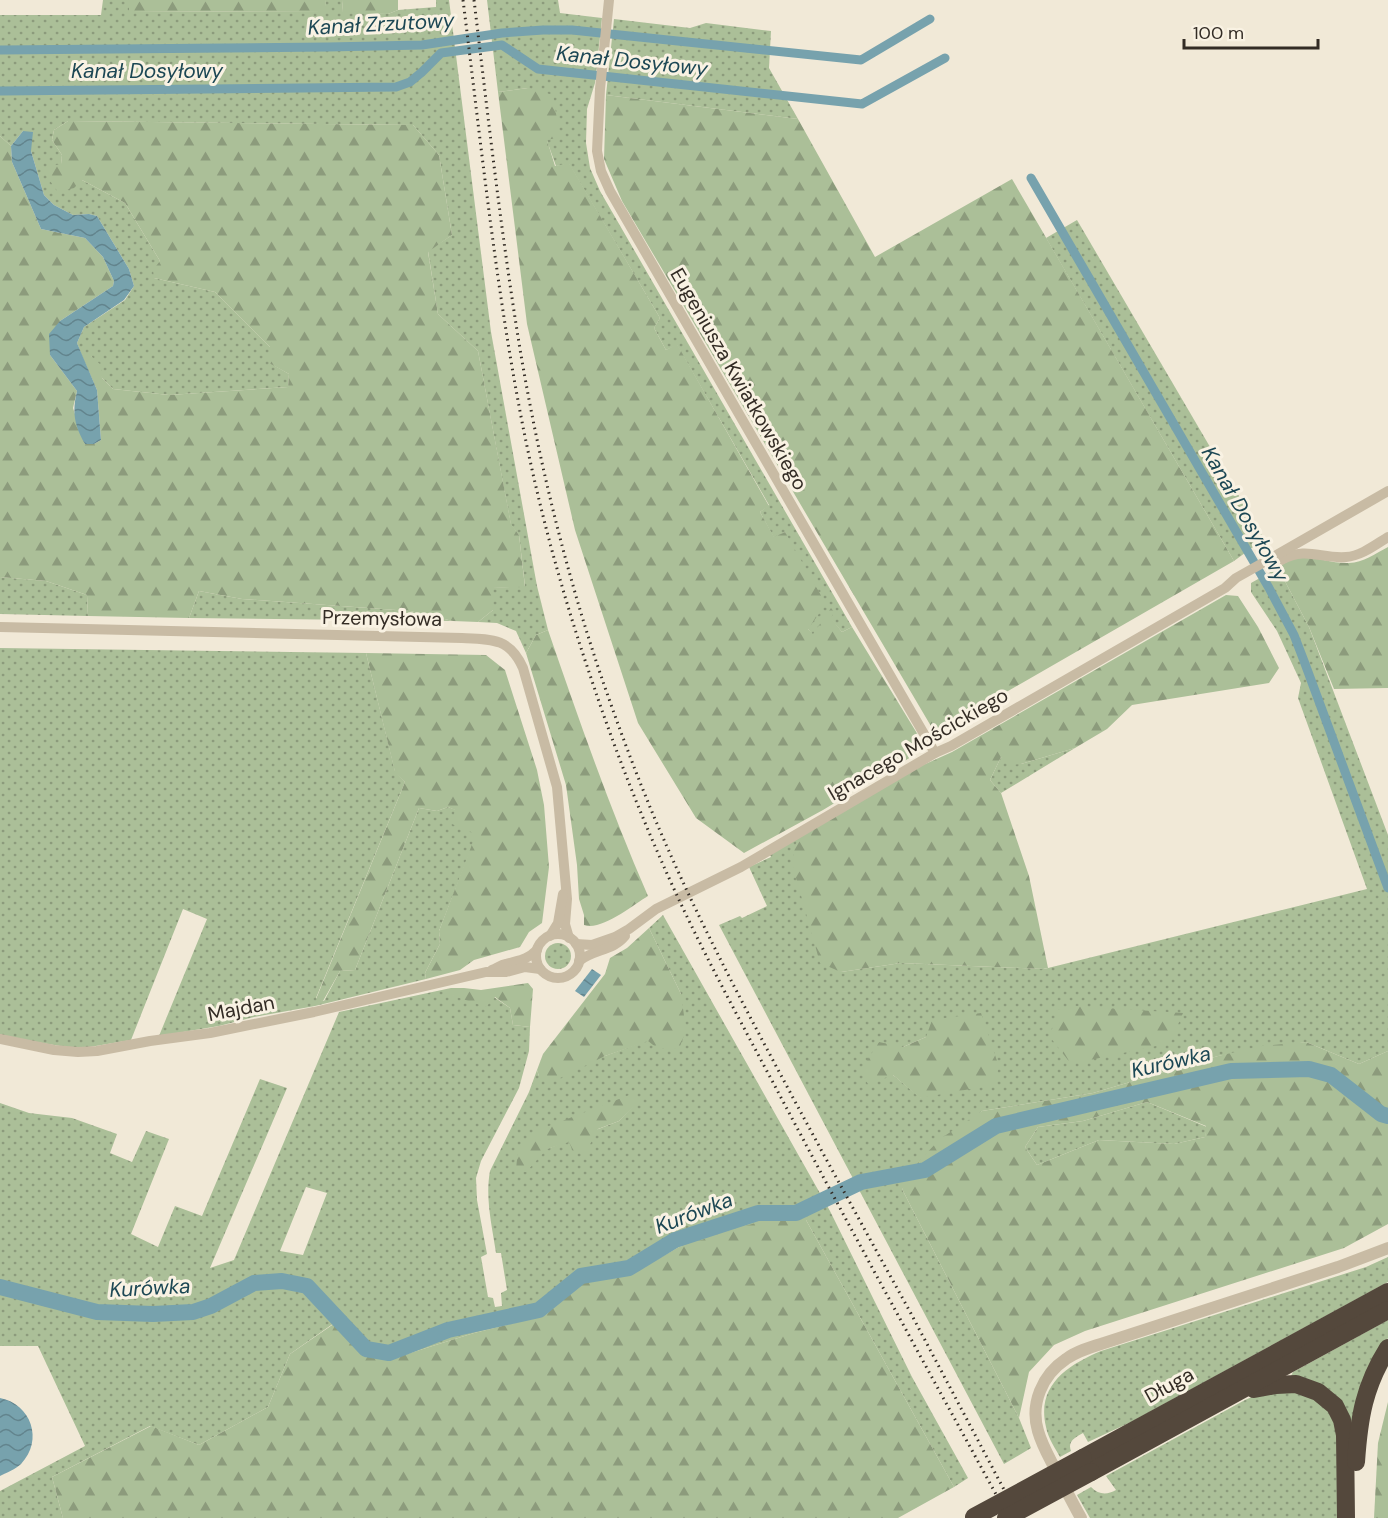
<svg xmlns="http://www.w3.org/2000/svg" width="1388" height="1518" viewBox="0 0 1388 1518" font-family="'DM Sans',sans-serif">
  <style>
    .grass { fill: url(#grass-dots); fill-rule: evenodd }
    .forest { fill: url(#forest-firs); fill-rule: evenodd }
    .water { fill: url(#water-waves) }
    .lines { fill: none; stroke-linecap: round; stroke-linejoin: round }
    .canal { stroke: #77a2ad; stroke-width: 9 }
    .river { stroke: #77a2ad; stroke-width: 16 }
    .minor { stroke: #c8bba4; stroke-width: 10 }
    .tertiary { stroke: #c8bba4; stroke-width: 12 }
    .motorway { stroke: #54483c; stroke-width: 18 }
    .rail { stroke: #332c25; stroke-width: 3; stroke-dasharray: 1.5 4.5; stroke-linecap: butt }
    .motorway-bridge { stroke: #54483c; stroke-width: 18 }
    .labels { text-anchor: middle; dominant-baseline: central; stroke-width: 6; stroke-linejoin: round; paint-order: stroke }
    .street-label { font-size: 20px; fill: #332c25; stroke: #f9f2e3 }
    .water-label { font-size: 21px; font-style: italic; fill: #1c4754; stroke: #f9f2e3 }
  </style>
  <defs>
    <pattern id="grass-dots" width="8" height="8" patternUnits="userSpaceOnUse" patternTransform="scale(1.5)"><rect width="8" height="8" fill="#abbf98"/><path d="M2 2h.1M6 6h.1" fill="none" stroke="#8c9b7c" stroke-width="1.8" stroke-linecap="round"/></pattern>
    <pattern id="forest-firs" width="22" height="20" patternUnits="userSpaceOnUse" patternTransform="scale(1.5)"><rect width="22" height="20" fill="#abbf98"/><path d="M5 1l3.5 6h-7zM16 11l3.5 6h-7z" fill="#8c9b7c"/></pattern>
    <pattern id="water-waves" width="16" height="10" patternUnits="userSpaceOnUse" patternTransform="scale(1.5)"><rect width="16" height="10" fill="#77a2ad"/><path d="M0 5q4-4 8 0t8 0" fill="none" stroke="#62848d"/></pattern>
  </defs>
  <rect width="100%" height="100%" fill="#f1e9d7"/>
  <g class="grass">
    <path d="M103 0H129V11L326 12 325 0H342L343 12 388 14 398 10 436 7V0H449L491 332 537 586 548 630 536 635 526 653 516 631 497 623 478 622 493 610V588L525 586 519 535 511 525 478 351 438 314 428 251 452 235 439 155 413 125 68 121 54 130 52 140 62 155 61 164 82 180 125 203 160 261 154 278 215 292 270 347V363L289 374 288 387 169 395 113 389 102 378 91 356H82L77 343 84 327 125 300 134 286 129 269 97 216 89 214 73 215 54 205 44 195 31 151 23 131 11 146 0 136V15H101Z"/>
    <path d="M487 0H558L560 13 602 18 595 83 587 109 586 143 590 168 600 191 852 627 842 632 830 618 813 635 808 629 785 532 774 538 760 512 769 505 677 345 666 350 654 328 660 318 569 164 556 166 528 88 498 92Z"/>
    <path d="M614 19 690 28 706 23 771 31 769 68 798 119 606 95Z"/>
    <path d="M1077 220 1264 539 1234 561 1046 238Z"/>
    <path d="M1278 568 1309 627 1388 835V1051L1359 1064 1306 1042 1218 1056 1093 1093 982 1111 902 1189 1019 1418 1031 1448 1004 1464 719 925 740 916 742 918 767 906 749 867 771 857 769 853 799 836 841 972 901 963 1044 969 1367 889 1298 698 1301 683 1277 631 1251 592V583ZM926 1037 921 1098 893 1075 903 1047Z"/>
    <path d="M0 577 46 581 87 595 88 616 0 614Z"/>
    <path d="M199 591 242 599 410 611 453 621 189 618Z"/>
    <path d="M0 648 366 653 395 771 405 782 316 998 324 1001 340 971 355 970 419 808 437 811 448 807 456 810 477 834 439 931 440 944 425 973 426 979 315 1006 254 1017 219 1026 159 1036 207 919 183 909 131 1040 78 1049 0 1036Z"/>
    <path d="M1075 748 1001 793 990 780 1001 757 1021 764Z"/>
    <path d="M663 915 830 1211 912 1377 968 1478 954 1487 806 1220 679 1247 631 1274 587 1280 542 1316 474 1333 391 1359 365 1353 337 1321 290 1354 268 1407 199 1445 150 1426 52 1477 63 1518H0V1491L85 1446 38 1346H0V1103L29 1113 72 1118 117 1134 110 1153 132 1162 146 1131 169 1139 131 1234 158 1247 175 1206 202 1216 260 1079 287 1088 210 1268 234 1260 339 1012 451 988 452 995 494 997 510 1008 513 1025 530 1027 529 1051 519 1088 481 1161 476 1178 477 1200 487 1254 481 1257 488 1297 493 1298 495 1307 502 1306 501 1293 507 1290 501 1253H496C492 1226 485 1198 490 1171L529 1092 537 1070 539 1076 605 1056 648 1040 681 994 649 928ZM637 1102 619 1121 547 1149ZM306 1187 327 1193 303 1255 280 1251Z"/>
    <circle cx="558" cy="956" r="13"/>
    <path d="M1147 1102 1207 1127 1205 1137 1174 1144 1099 1140 1037 1165 1025 1147 1038 1127 1083 1121Z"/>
    <path d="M1388 1257V1282L1131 1422 1088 1442 1083 1433C1076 1437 1067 1441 1071 1451L1060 1457C1055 1448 1048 1438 1046 1427 1036 1385 1068 1365 1101 1351L1366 1267Z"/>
    <path d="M1388 1320V1338L1380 1353 1349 1428 1291 1376 1293 1372Z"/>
    <path d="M1286 1389 1322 1401 1336 1421 1343 1518H1090L1077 1495 1091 1487C1099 1495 1107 1495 1116 1490L1106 1476 1245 1400 1254 1396Z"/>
  </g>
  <g class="forest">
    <path d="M129 0H325L327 12 129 11Z"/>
    <path d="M342 0H398V10L388 14 343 13Z"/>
    <path d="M528 88 553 95 560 137 547 140 555 166 569 163 660 318 654 328 666 350 677 344 769 506 760 512 774 537 785 532 826 604 808 629 813 634 831 608 834 612 831 618 842 632 852 627 926 748 823 810 744 853 696 818 638 723 575 530 527 324 498 92Z"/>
    <path d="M606 95 798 119 875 257 1012 179 1234 561 935 733 622 201 604 159Z"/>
    <path d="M68 121 413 125 439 155 452 235 428 252 438 314 478 351 511 524 519 535 525 587 493 588V610L478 622 453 621 410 611 242 599 199 591 189 618 88 616 87 595 46 581 0 577V136L11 146 12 162 41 229 85 238 103 257 114 281 113 286 60 321 50 355 77 391 73 408 85 444H94L101 440 97 390 82 356H91L101 365 102 378 113 389 169 395 288 387 289 374 269 363 270 347 215 292 154 278 153 270 160 261 125 203 82 180 74 188 58 192 45 174 51 166 61 164 62 155 52 140 54 130Z"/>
    <path d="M1388 547V688L1334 689 1309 627 1278 568C1302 547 1322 564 1349 563 1363 563 1376 553 1388 547Z"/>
    <path d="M1226 595 1238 596 1258 627 1279 668 1269 683 1132 705 1107 729 1075 748 1021 764 1012 765 1001 757 990 780 1001 793 1029 876 1048 968 1043 969 901 963 841 972 820 963 793 867 794 849 799 836 921 766 952 752Z"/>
    <path d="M548 630C579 720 610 809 648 896 633 905 602 931 584 925V915L579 899 577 865 566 785 526 653 536 635Z"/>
    <path d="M366 653 486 655 505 670 537 770 544 805 549 867 542 923 529 932 520 947 474 960 460 970 426 979 425 973 440 944 439 931 476 834 452 824 455 810 448 807 437 811 419 808 355 970 340 971 323 1001 316 999 405 782 395 772Z"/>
    <path d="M649 928 681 994 686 1030 679 1049 657 1048 648 1041 605 1056 552 1082 539 1076 537 1070 543 1054 605 974 610 958 627 948Z"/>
    <path d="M528 983 533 989 530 1027 513 1025 510 1008 495 997 486 1007 451 995V988H464L481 990Z"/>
    <path d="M1074 1006 1183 1013 1170 1043 1071 1064 1050 1037 1057 1010Z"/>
    <path d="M981 1013 999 1067 993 1085 920 1098 893 1075 868 1084 860 1071 879 1042 903 1047 926 1037 932 1020Z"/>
    <path d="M1306 1042 1359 1064 1388 1051V1224L1344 1248 1085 1331 1054 1345 1029 1372 1019 1418 902 1189 919 1161 940 1139 982 1111 1093 1093 1218 1056 1262 1046ZM1147 1102 1206 1126 1205 1137 1174 1144 1099 1140 1037 1165 1025 1147 1038 1127 1083 1121Z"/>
    <path d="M632 1094 638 1102 619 1121 598 1129 586 1152 574 1154 569 1142 547 1149 526 1172 516 1170 518 1148 536 1131Z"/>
    <path d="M774 1217 806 1220 954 1487 898 1518H63L52 1477 151 1426 199 1445 268 1407 290 1354 338 1321 365 1353 391 1359 474 1333 542 1316 587 1280 631 1274 679 1247Z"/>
    <path d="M1388 1402V1518H1374L1378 1443Z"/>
  </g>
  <g class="water">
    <path d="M23 131 33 132 31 151 44 195 54 205 73 215 89 214 97 216 129 269 134 286 124 300 84 327 77 343 97 390 101 440 94 444H85C74 425 72 412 77 391L50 355 49 334 60 321 113 286 114 281 103 257 85 238 41 229 12 162 11 146Z"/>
    <path d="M592 969 601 975 584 997 575 991Z"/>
    <path d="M0 1398C31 1404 44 1440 21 1464 16 1469 6 1473 0 1476Z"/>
  </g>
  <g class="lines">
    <g class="canal">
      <path d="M0 50 328 47 422 45 502 33 543 30H572L861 60 930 19"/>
      <path d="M0 91 396 87 410 82 422 72 441 53 502 45 538 69 862 104 945 58"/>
      <path d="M1031 178 1269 588 1294 635 1304 661 1388 888"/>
    </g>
    <path class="river" d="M0 1287 97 1312 153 1314 193 1312 211 1306 254 1283 282 1281 307 1286 366 1349 389 1353 448 1330 539 1310 581 1276 629 1268 675 1240 758 1213H796L861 1182 925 1170 996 1126 1231 1071 1309 1069 1331 1075 1381 1114 1388 1116"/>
    <g class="minor">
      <path d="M609 0 600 89 597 151 601 171 610 191 935 753"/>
      <path d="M1281 560C1307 546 1320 559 1346 557 1361 556 1375 545 1388 537"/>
      <path d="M0 627 462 638C491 639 510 638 523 668L557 787 567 899 565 924 569 938"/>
      <circle cx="558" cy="956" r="22"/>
      <path d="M550 936 558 923 563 894"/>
      <path d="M576 944 592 945 615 937 629 929 656 909 741 867 935 753 951 746 1225 588 1236 578 1268 560 1388 491"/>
      <path d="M579 961C594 949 613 951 625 936"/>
      <path d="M492 970C497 968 501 965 506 964 519 960 527 960 537 950"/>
      <path d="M0 1039 54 1050 78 1052 97 1051 150 1041 210 1033 314 1012 486 972H506L525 967 540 969"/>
    </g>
    <path class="tertiary" d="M1081 1518C1072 1502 1064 1486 1055 1469 1049 1457 1042 1445 1038 1431 1030 1404 1042 1375 1066 1359 1077 1351 1091 1347 1104 1343L1338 1267 1388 1248"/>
    <g class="motorway">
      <path d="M1254 1389 1276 1385 1296 1384 1318 1392 1335 1406 1342 1420 1345 1435 1346 1518"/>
      <path d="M1083 1458 1388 1292"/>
      <path d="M1356 1462C1359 1418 1364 1386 1388 1348"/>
      <path d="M1091 1472 1388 1310"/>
    </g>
    <g class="rail">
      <path d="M463 0C480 135 494 272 519 406 536 497 560 587 590 675 614 748 642 819 674 889 708 963 748 1035 786 1107 859 1245 934 1381 1009 1518"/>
      <path d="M474 0C488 116 501 233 520 349 538 457 564 564 598 667 620 732 644 796 672 858 710 943 754 1025 798 1107 834 1174 871 1241 908 1308 945 1378 982 1448 1019 1518"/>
    </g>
    <g class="motorway-bridge">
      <path d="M974 1517 1083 1458"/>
      <path d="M1006 1518 1091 1472"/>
    </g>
  </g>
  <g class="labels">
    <g class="street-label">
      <text transform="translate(739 379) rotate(60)">Eugeniusza Kwiatkowskiego</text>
      <text transform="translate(382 618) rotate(1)">Przemysłowa</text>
      <text transform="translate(918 744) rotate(-30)">Ignacego Mościckiego</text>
      <text transform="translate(241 1008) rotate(-11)">Majdan</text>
      <text transform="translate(1169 1385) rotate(-29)">Długa</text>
    </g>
    <g class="water-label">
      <text transform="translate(381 24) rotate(-3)">Kanał Zrzutowy</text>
      <text transform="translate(632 61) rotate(6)">Kanał Dosyłowy</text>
      <text x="147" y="71">Kanał Dosyłowy</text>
      <text transform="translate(1245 514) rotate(60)">Kanał Dosyłowy</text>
      <text transform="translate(1171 1062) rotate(-13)">Kurówka</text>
      <text transform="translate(694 1213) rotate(-21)">Kurówka</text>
      <text transform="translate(150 1288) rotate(-3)">Kurówka</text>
    </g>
  </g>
  <path d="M1184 39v9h134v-9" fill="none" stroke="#332c25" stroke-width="3"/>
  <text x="1193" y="39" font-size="18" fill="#332c25" stroke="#f9f2e3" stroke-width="4.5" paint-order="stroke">100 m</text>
</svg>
